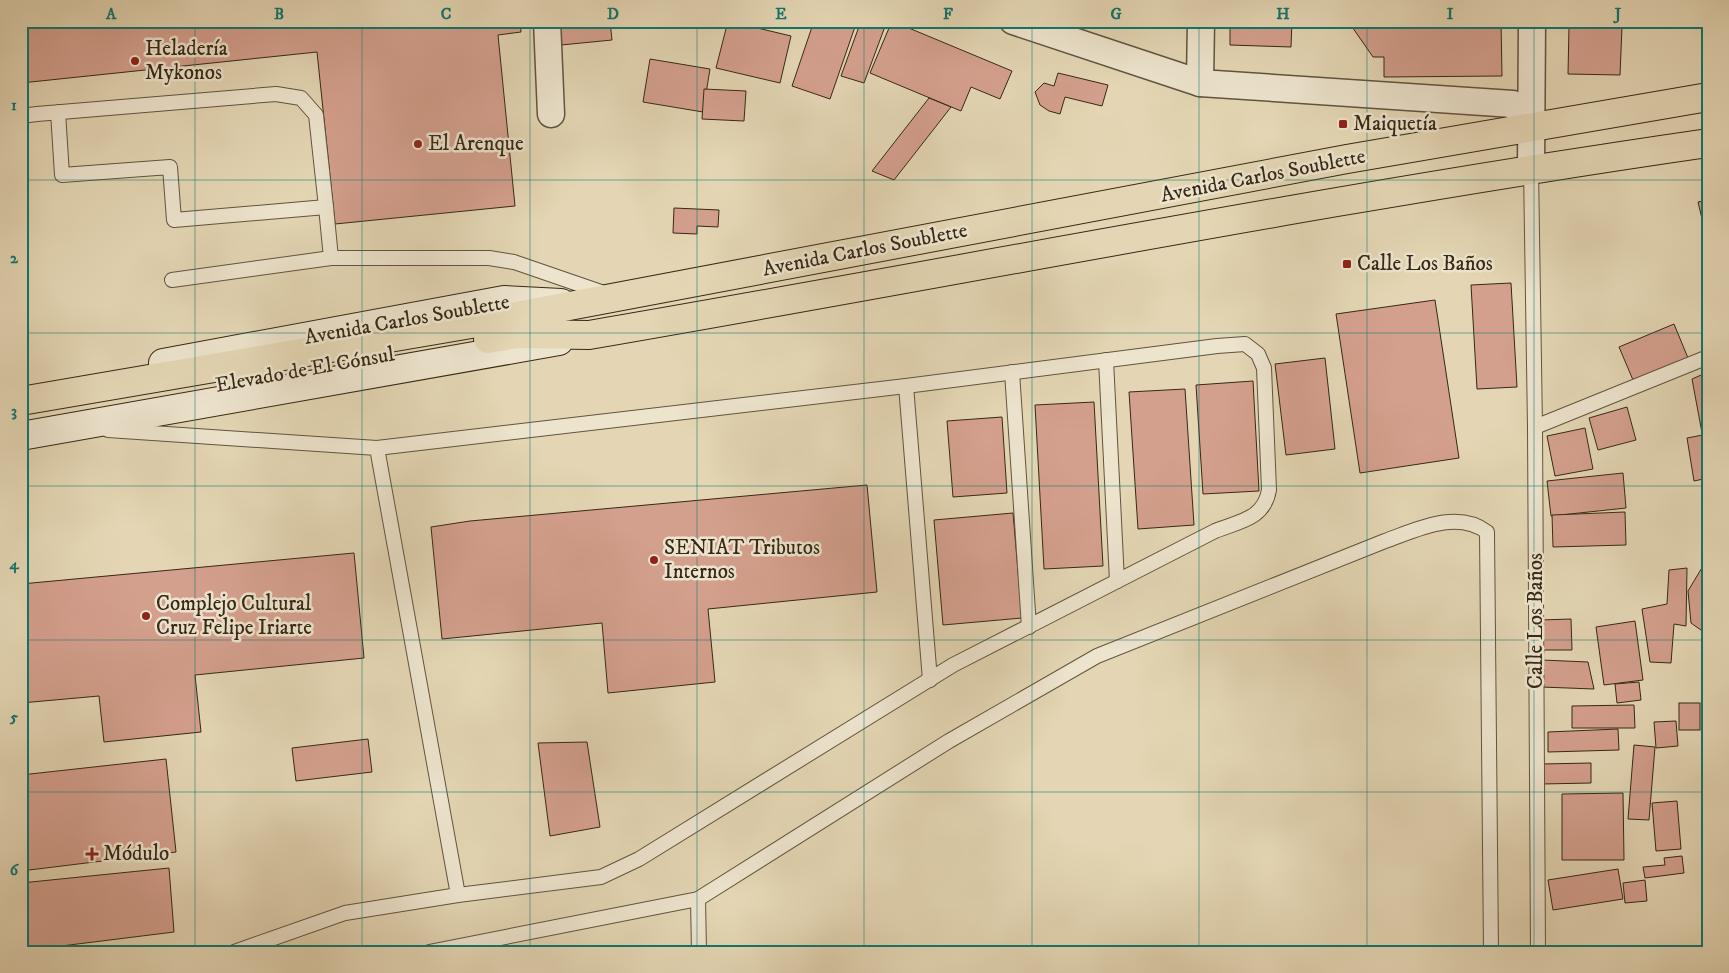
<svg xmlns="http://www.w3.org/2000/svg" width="1729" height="973" viewBox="0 0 1729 973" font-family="'IM FELL DW Pica',serif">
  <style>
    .building { fill: #d4a08e; stroke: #352816 }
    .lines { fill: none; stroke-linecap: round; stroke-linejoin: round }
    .lane-casing { stroke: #61543e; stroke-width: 16 }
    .street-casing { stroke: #61543e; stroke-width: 29 }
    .secondary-casing { stroke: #352816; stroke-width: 30 }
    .primary-casing { stroke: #352816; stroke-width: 30 }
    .lane { stroke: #ede4ce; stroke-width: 14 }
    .street { stroke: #ede4ce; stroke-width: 26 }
    .secondary { stroke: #ede4ce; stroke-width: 28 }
    .primary { stroke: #e4d6b4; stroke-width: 28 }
    .grid { fill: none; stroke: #0f766e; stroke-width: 1; stroke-opacity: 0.55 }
    .poi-dot { fill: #8f2418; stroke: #ede4ce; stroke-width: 2 }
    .labels { text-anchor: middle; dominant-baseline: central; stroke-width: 5; stroke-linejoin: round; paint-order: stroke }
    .poi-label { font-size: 21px; fill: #352816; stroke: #ede4ce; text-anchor: start }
    .street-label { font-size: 21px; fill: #352816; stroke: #ede4ce }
    .neatline { fill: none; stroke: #0f766e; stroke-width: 2 }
    .grid-label { font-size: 16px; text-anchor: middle; font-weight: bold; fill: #0f766e }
  </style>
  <rect width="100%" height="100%" fill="#e4d6b4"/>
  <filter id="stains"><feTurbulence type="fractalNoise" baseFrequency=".004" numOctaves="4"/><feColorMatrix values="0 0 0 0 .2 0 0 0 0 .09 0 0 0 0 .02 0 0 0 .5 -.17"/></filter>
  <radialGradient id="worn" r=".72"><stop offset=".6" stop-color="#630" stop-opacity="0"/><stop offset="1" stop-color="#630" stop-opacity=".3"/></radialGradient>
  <g class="building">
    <path d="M21 21H520L521 32 498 35 515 206 335 224 317 52 21 83Z"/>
    <path d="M558 21H610L612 40 561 45Z"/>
    <path d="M728 21 791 36 780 83 716 68Z"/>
    <path d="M814 21H857L830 99 792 86Z"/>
    <path d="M861 21H887L864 83 841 76Z"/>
    <path d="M892 21 1012 71 1000 99 971 87 961 111 870 73Z"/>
    <path d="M1230 21H1292L1291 47 1230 45Z"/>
    <path d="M1348 21H1501L1502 76 1384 77V57H1373Z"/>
    <path d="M1569 26 1622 27 1620 75 1568 74Z"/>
    <path d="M650 59 710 69 703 112 643 102Z"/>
    <path d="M1058 73 1108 85 1102 106 1065 97 1060 114 1049 111 1040 105 1035 92 1044 83 1054 86Z"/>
    <path d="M704 89 746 91 744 121 702 119Z"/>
    <path d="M929 98 951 107 894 180 872 171Z"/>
    <path d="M1708 200V244L1698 202Z"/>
    <path d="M674 208 719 210 718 227 697 226V234L673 233Z"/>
    <path d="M1511 283 1517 387 1477 389 1471 285Z"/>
    <path d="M1435 300 1459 458 1360 473 1336 314Z"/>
    <path d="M1674 324 1688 358 1633 380 1619 347Z"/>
    <path d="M1325 358 1335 449 1286 455 1275 364Z"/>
    <path d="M1708 372V432L1702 433 1692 379Z"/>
    <path d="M1253 381 1259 491 1203 494 1196 385Z"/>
    <path d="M1185 389 1194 525 1138 529 1129 392Z"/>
    <path d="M1094 402 1103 566 1044 569 1035 405Z"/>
    <path d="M1627 407 1636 440 1598 450 1589 418Z"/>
    <path d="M1002 417 1007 493 953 497 947 421Z"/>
    <path d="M1585 428 1593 469 1555 476 1547 436Z"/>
    <path d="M1708 434V478L1694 481 1687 438Z"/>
    <path d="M1623 473 1626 508 1551 516 1547 481Z"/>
    <path d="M867 485 877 592 708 609 715 682 608 693 602 623 442 639 431 527 470 521Z"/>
    <path d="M1625 512 1626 545 1553 547 1552 515Z"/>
    <path d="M1013 513 1022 618 943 625 934 520Z"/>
    <path d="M354 553 364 658 195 675 201 732 104 742 99 696 21 703V584Z"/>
    <path d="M1703 566 1708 569V635L1691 623 1688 591Z"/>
    <path d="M1687 568 1686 626 1674 624 1671 663 1650 662 1642 609 1667 604 1669 570Z"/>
    <path d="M1571 619 1572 650H1542L1541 620Z"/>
    <path d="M1635 621 1643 680 1604 685 1596 627Z"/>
    <path d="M1542 660 1588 662 1594 689 1541 687Z"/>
    <path d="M1639 682 1641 700 1617 703 1615 684Z"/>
    <rect x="1679" y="703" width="21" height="27"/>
    <path d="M1634 705 1635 728H1572V706Z"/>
    <path d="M1676 721 1678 746 1656 748 1654 722Z"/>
    <path d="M1618 729 1619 750 1548 752V732Z"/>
    <path d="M368 739 372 772 296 781 292 748Z"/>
    <path d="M587 742 600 827 550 836 538 743Z"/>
    <path d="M1634 745 1655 747 1649 820 1628 819Z"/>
    <path d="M166 759 176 852 21 871V775Z"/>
    <path d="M1591 763V783L1542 784V764Z"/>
    <path d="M1623 793 1624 860H1562V794Z"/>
    <path d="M1677 801 1681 849 1656 851 1652 803Z"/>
    <path d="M1682 856 1684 873 1645 878 1643 867 1665 865 1664 858Z"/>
    <path d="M169 868 174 932 21 951V883Z"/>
    <path d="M1618 869 1623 899 1553 910 1548 880Z"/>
    <path d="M1645 880 1647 901 1625 903 1623 883Z"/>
  </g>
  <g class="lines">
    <defs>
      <g id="lane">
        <path d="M21 116 37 114 276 94 301 98 316 115 326 207 174 220 170 167 62 175 58 112"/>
        <path d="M1531 169 1535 427 1538 952"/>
        <path d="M326 207 331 258"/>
        <path d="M172 280 331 258H489L514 262 607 294"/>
        <path d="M1106 360 1117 581"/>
        <path d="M1012 372 1029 627"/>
        <path d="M906 386 930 680"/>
        <path d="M1535 427 1708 357"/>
        <path d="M108 430 377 448 458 895 345 913 234 952"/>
        <path d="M377 448 906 386 1217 346 1245 344 1258 354 1264 368 1269 490C1264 519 1240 521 1215 531L953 665 639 859 601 877 458 895"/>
        <path d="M698 899 699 952"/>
        <path d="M429 952 698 899 949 741 1097 656 1385 541C1416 530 1457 509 1487 532L1491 952"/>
      </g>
      <g id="street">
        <path d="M547 21 551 114"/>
        <path d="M1013 21 1200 83"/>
        <path d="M1201 21 1200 83 1513 104 1531 128"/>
        <path d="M1531 169 1532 21"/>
      </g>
      <g id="secondary">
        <path d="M163 363 504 300 561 303"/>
        <path d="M21 436 559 341"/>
      </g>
      <g id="primary">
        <path d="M488 339 518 334 589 335C962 271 1333 197 1708 143"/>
        <path d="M21 401 511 317 1347 159 1708 97"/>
      </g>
    </defs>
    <use href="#lane" class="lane-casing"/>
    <use href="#street" class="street-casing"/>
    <use href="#secondary" class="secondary-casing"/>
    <use href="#primary" class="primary-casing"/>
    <use href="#lane" class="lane"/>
    <use href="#street" class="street"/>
    <use href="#secondary" class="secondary"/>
    <use href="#primary" class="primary"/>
  </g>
  <path class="grid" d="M195 21V952M362 21V952M530 21V952M697 21V952M864 21V952M1032 21V952M1199 21V952M1367 21V952M1534 21V952M21 180H1708M21 333H1708M21 486H1708M21 640H1708M21 792H1708"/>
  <g class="poi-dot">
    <circle cx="135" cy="61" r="5"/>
    <rect x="1338" y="119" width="10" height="10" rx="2.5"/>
    <circle cx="418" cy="144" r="5"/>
    <rect x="1342" y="259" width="10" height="10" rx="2.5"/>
    <circle cx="654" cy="560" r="5"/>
    <circle cx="146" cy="616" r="5"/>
    <path d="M89.5 846.5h5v5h5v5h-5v5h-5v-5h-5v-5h5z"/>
  </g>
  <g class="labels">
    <g class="poi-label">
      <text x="145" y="49">Heladería<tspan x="145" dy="24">Mykonos</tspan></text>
      <text x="1353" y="124">Maiquetía</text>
      <text x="428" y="144">El Arenque</text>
      <text x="1357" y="264">Calle Los Baños</text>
      <text x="664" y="548">SENIAT Tributos<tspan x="664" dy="24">Internos</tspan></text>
      <text x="156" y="604">Complejo Cultural<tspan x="156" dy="24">Cruz Felipe Iriarte</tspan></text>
      <text x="103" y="854">Módulo</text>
    </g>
    <g class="street-label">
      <text transform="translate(1263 176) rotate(-11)">Avenida Carlos Soublette</text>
      <text transform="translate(865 250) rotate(-11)">Avenida Carlos Soublette</text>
      <text transform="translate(407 320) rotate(-10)">Avenida Carlos Soublette</text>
      <text transform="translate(305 370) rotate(-10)">Elevado de El Cónsul</text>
      <text transform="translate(1536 621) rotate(-90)">Calle Los Baños</text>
    </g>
  </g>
  <rect width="1729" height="973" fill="none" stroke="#e4d6b4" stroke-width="55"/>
  <rect x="28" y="28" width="1674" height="918" class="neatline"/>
  <g class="grid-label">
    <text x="111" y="19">A</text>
    <text x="279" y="19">B</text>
    <text x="446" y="19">C</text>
    <text x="613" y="19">D</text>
    <text x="781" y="19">E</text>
    <text x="948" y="19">F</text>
    <text x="1116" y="19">G</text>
    <text x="1283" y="19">H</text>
    <text x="1450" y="19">I</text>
    <text x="1618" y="19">J</text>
    <text x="14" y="110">1</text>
    <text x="14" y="263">2</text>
    <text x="14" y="416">3</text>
    <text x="14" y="569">4</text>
    <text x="14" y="722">5</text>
    <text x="14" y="875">6</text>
  </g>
  <rect width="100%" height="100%" filter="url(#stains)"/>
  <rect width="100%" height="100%" fill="url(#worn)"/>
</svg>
